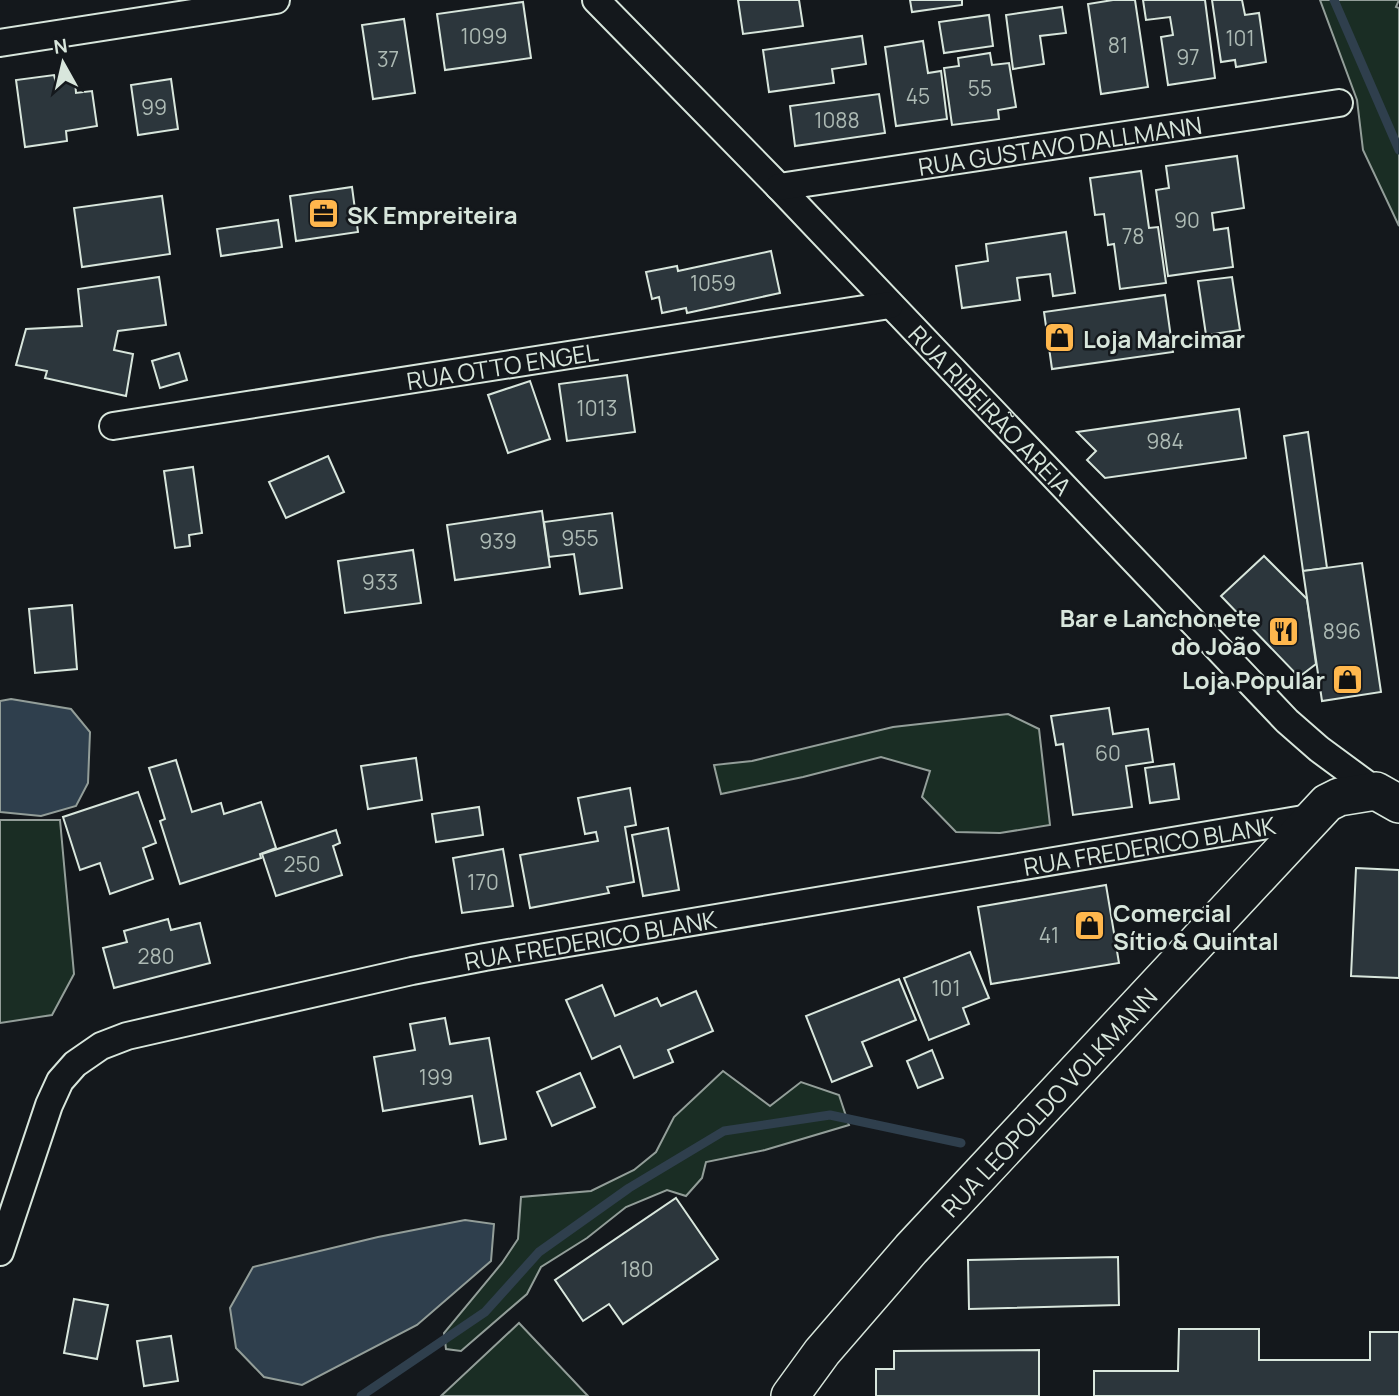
<svg xmlns="http://www.w3.org/2000/svg" width="1399" height="1396" viewBox="0 0 1399 1396" font-family="Manrope,sans-serif">
  <style>
    .green { fill: #1a2d24; stroke: #939e99; stroke-width: 2 }
    .water { fill: #2f3f4d; stroke: #939e99; stroke-width: 2 }
    .lines { fill: none; stroke-linecap: round; stroke-linejoin: round }
    .stream { stroke: #2f3f4d; stroke-width: 9 }
    .building { fill: #2c363c; stroke: #d8e6dc; stroke-width: 2 }
    .street-casing { stroke: #d8e6dc; stroke-width: 30 }
    .secondary-casing { stroke: #d8e6dc; stroke-width: 40 }
    .street { stroke: #14181c; stroke-width: 26 }
    .secondary { stroke: #14181c; stroke-width: 37 }
    .labels { text-anchor: middle; dominant-baseline: central; stroke-width: 5; stroke-linejoin: round; paint-order: stroke }
    .number-label { font-size: 21px; fill: #adbab4 }
    .street-label { font-size: 24px; fill: #d8e6dc; stroke: #14181c }
    .poi-label { font-size: 24px; font-weight: bold; fill: #d8e6dc; stroke: #14181c; text-anchor: start }
  </style>
  <rect width="100%" height="100%" fill="#14181c"/>
  <g class="green">
    <path d="M1320 0H1399L1396 7 1399 8V226L1363 150 1357 100Z"/>
    <path d="M1008 714 1039 729 1050 825 1000 833 956 832 922 797 930 771 881 757 803 777 721 794 714 765 752 761 893 727Z"/>
    <path d="M0 820H60L74 974 52 1015 0 1023Z"/>
    <path d="M723 1071 770 1106 801 1082 839 1095 849 1125 765 1150 706 1162 702 1178 686 1196 667 1190 626 1207 587 1238 541 1267 527 1294 461 1351 446 1349 444 1333 502 1263 518 1239 521 1197 591 1191 634 1170 656 1152 674 1117Z"/>
    <path d="M519 1323 588 1396H441Z"/>
  </g>
  <g class="water">
    <path d="M11 699 71 709 90 732 88 783 76 806 41 816 0 812V701Z"/>
    <path d="M465 1220 494 1224 491 1261 417 1325 302 1385 264 1377 236 1348 230 1308 253 1267 378 1237Z"/>
  </g>
  <g class="lines">
    <g class="stream">
      <path d="M1334 0 1399 150"/>
      <path d="M361 1396 485 1312 539 1252 629 1188 724 1131 830 1115 961 1143"/>
    </g>
  </g>
  <g class="building">
    <path d="M738 0H799L803 26 743 34Z"/>
    <path d="M910 0H962V5L912 12Z"/>
    <path d="M1113 0H1135L1148 87 1101 94 1088 4Z"/>
    <path d="M1143 0H1205L1215 78 1168 85 1161 37 1173 35 1170 17 1146 20Z"/>
    <path d="M1212 0H1242L1245 15 1259 13 1266 62 1236 67 1235 60 1221 62Z"/>
    <path d="M523 2 531 58 445 70 437 14Z"/>
    <path d="M1062 7 1066 33 1040 36 1044 64 1013 69 1006 15Z"/>
    <path d="M989 15 993 46 944 53 939 22Z"/>
    <path d="M404 19 415 93 373 99 362 25Z"/>
    <path d="M862 36 866 64 832 69 834 83 769 92 763 50Z"/>
    <path d="M923 41 928 73 941 71 947 119 896 126 885 47Z"/>
    <path d="M990 53 992 65 1009 63 1016 107 998 110 999 119 952 125 944 68 959 66 958 58Z"/>
    <path d="M54 75 56 83 75 80 76 93 92 91 97 126 66 131 67 141 25 147 16 80Z"/>
    <path d="M171 79 178 129 138 135 131 85Z"/>
    <path d="M879 94 885 133 795 146 790 106Z"/>
    <path d="M1237 156 1244 208 1212 213 1214 230 1228 228 1233 267 1168 276 1156 190 1169 188 1166 166Z"/>
    <path d="M1141 171 1149 228 1158 227 1166 283 1120 289 1114 244 1108 245 1104 214 1095 215 1090 178Z"/>
    <path d="M352 187 358 232 296 241 290 196Z"/>
    <path d="M162 196 170 254 82 267 74 208Z"/>
    <path d="M278 220 282 247 221 256 217 229Z"/>
    <path d="M1066 232 1075 293 1053 296 1050 274 1017 278 1020 300 962 308 956 266 988 261 986 244Z"/>
    <path d="M771 251 780 293 687 313 686 308 662 313 659 297 652 299 646 272 677 266 678 271Z"/>
    <path d="M159 277 166 325 118 331 114 350 133 354 126 396 45 378 47 371 16 365 26 329 82 326 78 289Z"/>
    <path d="M1232 277 1240 330 1206 335 1198 281Z"/>
    <path d="M1165 295 1173 352 1052 369 1044 312Z"/>
    <path d="M179 353 187 380 160 388 152 361Z"/>
    <path d="M627 375 635 432 567 441 559 384Z"/>
    <path d="M530 381 550 439 508 453 488 395Z"/>
    <path d="M1239 409 1246 458 1105 478 1087 460 1096 451 1077 432Z"/>
    <path d="M1308 432 1327 568 1303 571 1284 436Z"/>
    <path d="M328 456 344 492 286 518 269 482Z"/>
    <path d="M193 467 202 533 189 535 190 546 175 548 164 471Z"/>
    <path d="M542 511 550 567 455 580 447 525Z"/>
    <path d="M612 513 622 588 580 594 574 554 549 557 544 522Z"/>
    <path d="M413 550 421 603 345 613 338 561Z"/>
    <path d="M1264 556 1307 599 1316 664 1299 677 1221 596Z"/>
    <path d="M1362 563 1381 692 1322 701 1303 571Z"/>
    <path d="M72 605 77 669 35 673 29 609Z"/>
    <path d="M1109 708 1113 734 1148 729 1153 762 1126 766 1132 807 1073 815 1063 744 1056 745 1051 716Z"/>
    <path d="M416 758 422 800 368 809 361 766Z"/>
    <path d="M176 760 192 812 221 803 224 814 261 802 276 848 260 854 261 858 180 884 160 821 165 819 149 768Z"/>
    <path d="M1174 764 1179 799 1150 803 1145 768Z"/>
    <path d="M630 788 636 825 625 827 634 882 607 887 609 893 530 908 520 855 598 841 596 832 585 834 578 798Z"/>
    <path d="M138 792 156 843 143 848 153 879 110 894 100 863 80 870 63 817Z"/>
    <path d="M479 807 483 835 436 842 432 814Z"/>
    <path d="M668 828 679 890 643 896 632 835Z"/>
    <path d="M336 830 340 843 333 846 342 875 276 896 262 854Z"/>
    <path d="M503 849 513 906 462 913 453 858Z"/>
    <path d="M1356 868 1399 870V978L1351 976Z"/>
    <path d="M1106 885 1119 963 991 984 978 907Z"/>
    <path d="M168 919 171 930 200 923 210 963 114 988 103 948 127 942 124 931Z"/>
    <path d="M970 952 989 998 963 1008 969 1024 929 1040 904 978Z"/>
    <path d="M899 979 916 1020 862 1042 872 1066 832 1082 806 1016Z"/>
    <path d="M602 985 615 1016 657 998 661 1006 696 991 713 1031 668 1050 673 1062 634 1078 620 1046 592 1059 566 1000Z"/>
    <path d="M445 1018 450 1044 489 1038 506 1139 480 1144 472 1096 383 1111 374 1057 415 1050 410 1024Z"/>
    <path d="M932 1050 943 1078 918 1088 907 1061Z"/>
    <path d="M580 1073 595 1107 552 1126 537 1092Z"/>
    <path d="M676 1198 718 1259 623 1324 609 1304 583 1321 555 1280Z"/>
    <path d="M1118 1257 1119 1305 969 1309 968 1260Z"/>
    <path d="M74 1299 108 1305 97 1359 64 1353Z"/>
    <path d="M1179 1329H1259V1360H1370V1332H1399V1396H1094V1371H1178Z"/>
    <path d="M171 1336 178 1381 144 1386 137 1341Z"/>
    <path d="M1039 1350V1396H876V1369H894V1351Z"/>
  </g>
  <g class="lines">
    <defs>
      <g id="street">
        <path id="s1" d="M596 0 779 187 1287 721 1319 749 1376 791"/>
        <path d="M0 43 276 0"/>
        <path id="s2" d="M779 187 1339 103"/>
        <path id="s3" d="M113 426 890 305"/>
        <path id="s4" d="M0 1252 49 1105 60 1081 75 1064 101 1046 127 1036 412 971 485 957 1315 817"/>
      </g>
      <g id="secondary">
        <path id="s5" d="M790 1396 822 1352 911 1249 1327 803 1339 797 1376 791 1399 804"/>
      </g>
    </defs>
    <use href="#street" class="street-casing"/>
    <use href="#secondary" class="secondary-casing"/>
    <use href="#street" class="street"/>
    <use href="#secondary" class="secondary"/>
  </g>
  <defs>
    <symbol id="office-square" viewBox="-11 -11 22 22"><rect x="-9" y="-9" width="18" height="18" rx="4" fill="#ffb74d" stroke="#14181c"/><path d="M-6-3h4V-5.5h4V-3h4V5H-6ZM-1-4.5V-3h2v-1.5ZM-6 0V1H6V0Z" fill="#111"/></symbol>
    <symbol id="shop-square" viewBox="-11 -11 22 22"><rect x="-9" y="-9" width="18" height="18" rx="4" fill="#ffb74d" stroke="#14181c"/><path d="M-5-2.5h2.3a2.7 3.5 0 0 1 5.4 0H5L5.5 6h-11ZM-1.5-2.5h3a1.5 2.3 0 0 0-3 0Z" fill="#111"/></symbol>
    <symbol id="restaurant-square" viewBox="-11 -11 22 22"><rect x="-9" y="-9" width="18" height="18" rx="4" fill="#ffb74d" stroke="#14181c"/><path d="M-5-6h1v4h1v-4h1v4h1v-4h1v5L-1.5 .5V6h-2V.5L-5-1ZM5-6V6H3V1.5H1.5Q1.5-4 5-6Z" fill="#111"/></symbol>
  </defs>
  <g fill-rule="evenodd">
    <use href="#office-square" x="306" y="196" width="35" height="35"/>
    <use href="#shop-square" x="1042" y="320" width="35" height="35"/>
    <use href="#restaurant-square" x="1266" y="614" width="35" height="35"/>
    <use href="#shop-square" x="1330" y="662" width="35" height="35"/>
    <use href="#shop-square" x="1072" y="908" width="35" height="35"/>
  </g>
  <g class="labels">
    <g class="number-label">
      <text x="484" y="36">1099</text>
      <text x="1240" y="38">101</text>
      <text x="1118" y="45">81</text>
      <text x="1188" y="57">97</text>
      <text x="388" y="59">37</text>
      <text x="980" y="88">55</text>
      <text x="918" y="96">45</text>
      <text x="154" y="107">99</text>
      <text x="837" y="120">1088</text>
      <text x="1187" y="220">90</text>
      <text x="1133" y="236">78</text>
      <text x="713" y="283">1059</text>
      <text x="597" y="408">1013</text>
      <text x="1165" y="441">984</text>
      <text x="580" y="538">955</text>
      <text x="498" y="541">939</text>
      <text x="380" y="582">933</text>
      <text x="1342" y="631">896</text>
      <text x="1108" y="753">60</text>
      <text x="302" y="864">250</text>
      <text x="483" y="882">170</text>
      <text x="1049" y="935">41</text>
      <text x="156" y="956">280</text>
      <text x="946" y="988">101</text>
      <text x="436" y="1077">199</text>
      <text x="637" y="1269">180</text>
    </g>
    <g class="street-label">
      <text stroke="none"><textPath href="#s2" startOffset="284">RUA GUSTAVO DALLMANN</textPath></text>
      <text stroke="none"><textPath href="#s3" startOffset="394">RUA OTTO ENGEL</textPath></text>
      <text stroke="none"><textPath href="#s1" startOffset="569">RUA RIBEIRÃO AREIA</textPath></text>
      <text stroke="none"><textPath href="#s4" startOffset="1304">RUA FREDERICO BLANK</textPath></text>
      <text stroke="none"><textPath href="#s4" startOffset="737">RUA FREDERICO BLANK</textPath></text>
      <text stroke="none"><textPath href="#s5" startOffset="392">RUA LEOPOLDO VOLKMANN</textPath></text>
    </g>
    <g class="poi-label">
      <text x="347" y="214">SK Empreiteira</text>
      <text x="1083" y="338">Loja Marcimar</text>
      <text x="1261" y="617" text-anchor="end">Bar e Lanchonete<tspan x="1261" dy="28">do João</tspan></text>
      <text x="1325" y="679" text-anchor="end">Loja Popular</text>
      <text x="1113" y="912">Comercial<tspan x="1113" dy="28">Sítio &amp; Quintal</tspan></text>
    </g>
  </g>
  <g transform="translate(63 63) rotate(352)" stroke="#14181c" stroke-width="5" paint-order="stroke">
  <path d="M0-5L12 26L0 18L-12 26Z" fill="#d8e6dc"/>
  <text y="-10" font-size="19" font-weight="bold" text-anchor="middle" fill="#d8e6dc">N</text>
  </g>
</svg>
